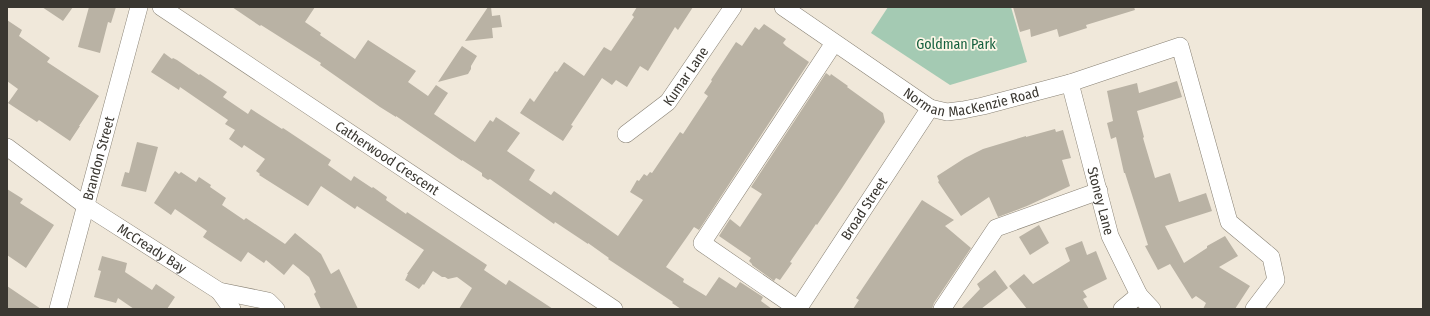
<svg xmlns="http://www.w3.org/2000/svg" width="1430" height="316" viewBox="0 0 1430 316" font-family="'Fira Sans Condensed',sans-serif">
  <style>
    .green { fill: #a4cab3 }
    .building { fill: #b9b2a4 }
    .lines { fill: none; stroke-linecap: round; stroke-linejoin: round }
    .minor-casing { stroke: #898275; stroke-width: 18 }
    .minor { stroke: #fff; stroke-width: 17 }
    .labels { text-anchor: middle; dominant-baseline: central; stroke-width: 3.5; stroke-linejoin: round; paint-order: stroke }
    .park-label { font-size: 14px; fill: #145f3d; stroke: #fdf6e7 }
    .street-label { font-size: 14px; fill: #3a3731; stroke: #fdf6e7 }
  </style>
  <rect width="100%" height="100%" fill="#f0e8da"/>
  <path class="green" d="M888 7H1011L1027 62 950 85 871 33Z"/>
  <g class="building">
    <path d="M42 7H73L63 21Z"/>
    <path d="M89 7H116L111 23 108 22 100 53 78 47Z"/>
    <path d="M232 7H315L305 22 321 33 320 35 355 59 368 40 416 71 408 82 428 96 436 85 448 93 434 114 475 142 490 120 493 122 496 117 520 133 507 151 535 170 529 180 551 195 554 191 618 236 643 200 630 192 637 180 639 181 644 174 647 176 650 172 652 173 680 132 683 134 708 96 704 93 712 81 711 80 736 42 742 46 755 27 759 30 764 24 786 39 783 43 786 46 809 62 699 230 694 227 666 267 684 279 683 282 706 296 719 277 736 288 740 282 763 297 761 301 772 309H681L672 303 673 302 608 259 609 258 588 243V244L555 222 554 224 490 179 488 180 482 176V173L462 160V161L396 116V117L380 107 320 65 321 63 261 25 260 26Z"/>
    <path d="M488 7H491L492 16 500 15 502 27 492 28 493 38 465 41Z"/>
    <path d="M637 7H693L678 30 675 27 648 71 640 66 627 87 616 80 612 85 602 78 571 125 573 126 563 141 520 113 530 98 534 102 555 71 557 72 564 62 584 76 604 47 611 51 634 17 632 15Z"/>
    <path d="M1013 7H1134L1135 10 1086 25 1087 28 1059 37 1057 29 1031 37 1030 29 1020 32Z"/>
    <path d="M7 20 22 30 19 36 50 58 47 62 99 96 79 126H80L70 141 39 120 37 122 8 103 18 89 7 81Z"/>
    <path d="M462 46 477 56 471 66V69L468 74 438 82Z"/>
    <path d="M164 53 172 59 173 58 177 60 199 75 200 74 227 92 223 97 248 114 251 109 282 129 283 128 331 160 328 165 351 181 354 176 372 188 373 187 387 197 386 200 406 214 407 212 487 265 484 270 506 285 509 280 553 309H459L472 288 457 277 448 279 445 277H442L433 271 424 285 423 284 419 289 405 280 408 274H407L424 250 357 206 355 209 321 186 308 206 259 175 260 174 256 171 265 159 244 145 242 148 229 139 235 130 225 124 228 120 180 87 179 90 151 72Z"/>
    <path d="M826 73 830 76 831 74 848 86 847 87 883 113 885 122 842 188 817 225 816 224 810 233 790 262 792 263 780 280 776 278 774 281 752 265V264L749 261 751 258 719 236 730 219 740 227 762 194 751 187Z"/>
    <path d="M1177 81 1182 97 1137 111 1144 137 1143 138 1155 178 1170 173 1179 202 1206 193 1212 211 1165 226 1184 263 1207 248V246L1225 236 1238 256 1219 267 1250 286 1235 309H1203L1206 303 1196 296 1192 299 1170 264 1158 270 1145 246 1148 245 1125 173H1124L1116 137 1111 139 1107 123 1113 121 1107 91 1137 83 1139 93Z"/>
    <path d="M1055 129 1056 132 1063 130 1071 158 1062 160 1070 186 1027 206 998 217 989 197 961 216 938 182 939 181 937 176 965 158 983 149 1026 136V137Z"/>
    <path d="M137 142 158 147 146 192 121 186 125 172 129 173Z"/>
    <path d="M175 171 179 174 181 172 196 182 199 177 211 185 210 187 226 198 222 205 244 220 246 218 285 244 295 233 321 254 331 274 339 269 358 309H321L314 294 316 292 309 277 293 264 284 275 266 260 264 263 248 252 241 262 203 237 207 231 175 209 171 215 154 203Z"/>
    <path d="M7 189 23 199 20 203 54 225 26 268 7 255Z"/>
    <path d="M922 200 954 220 945 226 971 248 934 303 932 309H853L859 300 856 298Z"/>
    <path d="M1039 225 1049 243 1030 255 1019 237Z"/>
    <path d="M1082 241 1087 255 1096 251 1107 279 1083 291 1087 297 1083 299 1089 309H1027L1009 286 1024 274 1033 284 1070 261 1065 248Z"/>
    <path d="M102 256 127 263 125 272 152 290 156 284 175 297 167 309H134L118 298 116 303 94 297 101 271 98 270Z"/>
    <path d="M995 270 1008 288 981 309H961L980 289 977 284Z"/>
    <path d="M7 286 41 309H7Z"/>
  </g>
  <g class="lines">
    <defs>
      <g id="minor">
        <path id="s1" d="M161 7 614 309"/>
        <path id="s2" d="M783 7 930 108 947 112 963 110 983 106 1070 83 1180 46 1229 222 1271 257 1276 280 1254 309"/>
        <path id="s3" d="M1070 83 1110 236 1139 295 1152 309"/>
        <path id="s4" d="M626 134 668 102 733 7"/>
        <path id="s5" d="M7 147 86 206 219 291 268 301 276 309"/>
        <path d="M219 291 232 309"/>
        <path id="s6" d="M58 309 139 7"/>
        <path d="M798 309 702 243 834 43"/>
        <path id="s7" d="M798 309 930 108"/>
        <path d="M942 309 996 228 1099 191"/>
        <path d="M1122 309 1139 295"/>
      </g>
    </defs>
    <use href="#minor" class="minor-casing"/>
    <use href="#minor" class="minor"/>
  </g>
  <g class="labels">
    <g class="park-label">
      <text x="956" y="44">Goldman Park</text>
    </g>
    <g class="street-label">
      <text stroke="none"><textPath href="#s4" startOffset="84">Kumar Lane</textPath></text>
      <text stroke="none"><textPath href="#s2" startOffset="219">Norman MacKenzie Road</textPath></text>
      <text stroke="none"><textPath href="#s6" startOffset="156">Brandon Street</textPath></text>
      <text stroke="none"><textPath href="#s1" startOffset="272">Catherwood Crescent</textPath></text>
      <text stroke="none"><textPath href="#s3" startOffset="122">Stoney Lane</textPath></text>
      <text stroke="none"><textPath href="#s7" startOffset="120">Broad Street</textPath></text>
      <text stroke="none"><textPath href="#s5" startOffset="177">McCready Bay</textPath></text>
    </g>
  </g>
  <rect width="1430" height="316" fill="none" stroke="#3a3731" stroke-width="16"/>
</svg>
